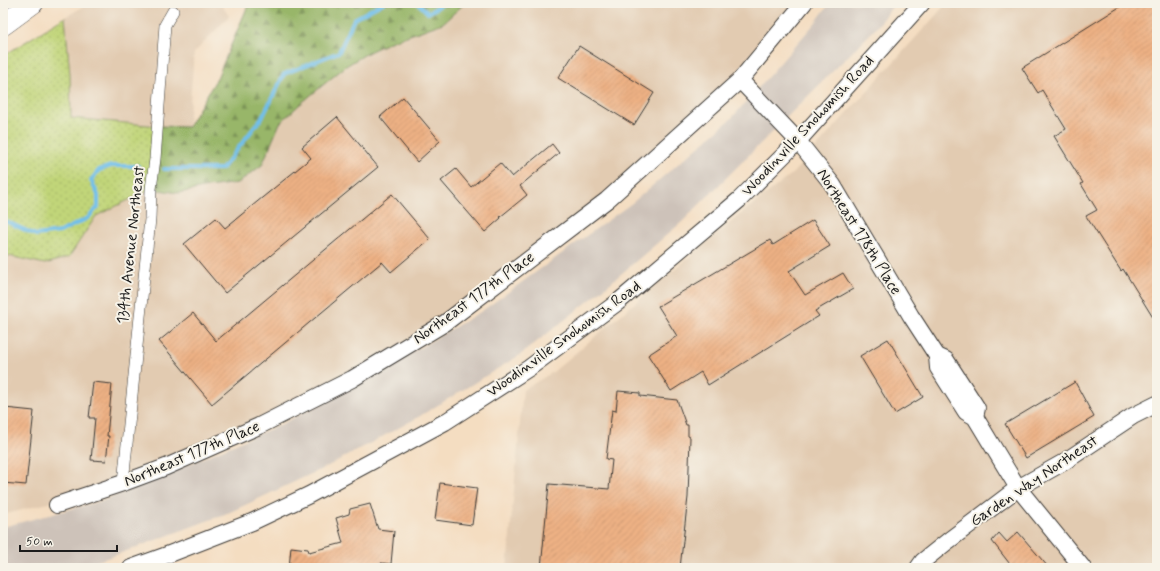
<svg xmlns="http://www.w3.org/2000/svg" width="1160" height="571" viewBox="0 0 1160 571" font-family="Mynerve,sans-serif">
  <style>
    .built { fill: #e2cbb1 }
    .industrial { fill: #cdc2b9 }
    .grass { fill: url(#grass-dots); stroke: #6e784a }
    .forest { fill: url(#forest-firs); stroke: #5a6942 }
    .lines { fill: none; stroke-linecap: round; stroke-linejoin: round }
    .stream { stroke: #71bfeb; stroke-width: 4 }
    .building { fill: url(#building-hatch) }
    .street-casing { stroke: #3c3935; stroke-width: 12 }
    .secondary-casing { stroke: #3c3935; stroke-width: 18 }
    .highway-casing { stroke: #3c3935; stroke-width: 22 }
    .street { stroke: #fff; stroke-width: 11 }
    .secondary { stroke: #fff; stroke-width: 16 }
    .highway { stroke: #fff; stroke-width: 21 }
    .labels { text-anchor: middle; dominant-baseline: central; stroke-width: 4; stroke-linejoin: round; paint-order: stroke }
    .street-label { font-size: 16px; fill: #1c1c1c; stroke: #f7f3e8 }
  </style>
  <defs>
    <pattern id="grass-dots" width="8" height="8" patternUnits="userSpaceOnUse"><rect width="8" height="8" fill="#c1d579"/><path d="M2 2h.1M6 6h.1" fill="none" stroke="#a5b668" stroke-width="1.8" stroke-linecap="round"/></pattern>
    <pattern id="forest-firs" width="22" height="20" patternUnits="userSpaceOnUse"><rect width="22" height="20" fill="#98b669"/><path d="M5 1l3.5 6h-7zM16 11l3.5 6h-7z" fill="#7b9356"/></pattern>
    <pattern id="building-hatch" width="6" height="6" patternUnits="userSpaceOnUse"><rect width="6" height="6" fill="#edb184"/><path d="M-1 1l2-2M0 6l6-6M5 7l2-2" fill="none" stroke="#cb9871"/></pattern>
  </defs>
  <rect width="100%" height="100%" fill="#f7f3e8"/>
  <filter id="ink" filterUnits="userSpaceOnUse"><feTurbulence type="fractalNoise" baseFrequency=".025" numOctaves="2"/><feDisplacementMap in="SourceGraphic" scale="8" xChannelSelector="R" yChannelSelector="G"/><feConvolveMatrix kernelMatrix="1 2 1 2 8 2 1 2 1" color-interpolation-filters="sRGB"/></filter>
  <filter id="wash" filterUnits="userSpaceOnUse"><feTurbulence type="fractalNoise" baseFrequency=".012" numOctaves="4" result="noise"/><feDisplacementMap in="SourceGraphic" scale="16" xChannelSelector="R" yChannelSelector="G"/><feGaussianBlur stdDeviation="0.9" result="paint"/><feColorMatrix in="noise" values="0 0 0 0 0 0 0 0 0 0 0 0 0 0 0 0 0 1.4 0 .05"/><feComposite in="paint" operator="in"/></filter>
  <g filter="url(#wash)">
    <rect width="100%" height="100%" fill="#f4ddc1"/>
    <g class="built">
      <path d="M90 3H220L229 16 194 53 188 127 158 126 71 119 70 75 65 17Z"/>
      <path d="M465 3H804L740 80 607 200 352 379 123 483 3 515V256H9L82 237 96 216 151 189 165 192 238 183 262 165 280 123 299 105 346 66 369 52 390 42 443 23Z"/>
      <path d="M947 3H1157V568H507L523 390 553 372 742 213 793 173Z"/>
    </g>
    <path class="industrial" d="M830 3H895L876 28 682 222 595 296 520 355 415 419 328 466 228 513 113 556 76 568H3V527L105 500 282 424 369 378 482 311 632 203 731 119 815 23Z"/>
    <path class="grass" d="M65 17 70 75 71 118 158 126 151 189 96 216 69 257 45 264 9 256H3V56Z"/>
    <path class="forest" d="M249 3H465L443 23 390 42 369 52 346 66 299 105 280 123 262 165 238 183 208 187 179 193 151 189 158 126 188 127 217 78Z"/>
    <g class="lines">
      <g class="stream">
        <path d="M418 3 428 13 444 3"/>
        <path d="M164 169H222L263 116 284 74 339 52 354 19 383 3"/>
        <path d="M3 220 36 235 60 232 88 218 98 207V195L91 180 99 170 111 166H138"/>
      </g>
    </g>
    <g id="blocks">
      <g class="building">
        <path d="M1126 3H1157V324L1123 269 1121 271 1086 216 1097 210 1081 184 1083 183 1054 136 1066 129 1042 90 1038 93 1022 68Z"/>
        <path d="M579 46 654 93 634 125 558 78Z"/>
        <path d="M403 97 440 141 417 162 380 117Z"/>
        <path d="M337 117 378 167 225 293 184 244 216 218 225 228 311 158 302 147Z"/>
        <path d="M552 144 559 153 520 186 527 195 500 217 501 218 485 232 441 181 456 169 471 187 500 163 512 177Z"/>
        <path d="M392 194 430 239 391 272 382 262 212 404 159 341 193 313 216 341Z"/>
        <path d="M813 220 830 246 789 271 805 295 843 273 853 289 815 311 819 316 708 385 701 372 671 391 648 355 677 336 658 306 770 240 773 245Z"/>
        <path d="M888 339 923 397 895 414 860 356Z"/>
        <path d="M93 382 112 384 107 436H109L106 461 91 460 95 418H89Z"/>
        <path d="M1075 382 1094 417 1026 458 1005 424Z"/>
        <path d="M618 391 640 393V396L677 400 686 425H688V436L690 437 688 497 680 568H541L549 484 609 489 612 460 606 459 612 410 616 411Z"/>
        <path d="M5 408 34 411 26 485 3 483V426Z"/>
        <path d="M440 483 477 488 472 525 435 520Z"/>
        <path d="M370 504 378 529 394 531 391 564 381 563 382 568H289L291 547 308 549 309 552 343 543 336 518 349 514 350 509Z"/>
        <path d="M1018 532 1049 568H1013L992 541 999 533 1007 542Z"/>
      </g>
    </g>
  </g>
  <g filter="url(#ink)">
    <use href="#blocks" fill-opacity="0" stroke="#3c3935" stroke-width="1"/>
    <g class="lines">
      <defs>
        <path id="street" d="M123 483 150 219 151 189 155 159 165 25 173 11"/>
        <g id="secondary">
          <path d="M740 80 798 141 833 185 911 316 937 356 938 368 966 412 975 417 1018 488 1083 568"/>
          <path d="M937 356 946 360 977 408 975 417"/>
          <path d="M57 505 123 483 166 467 259 426 352 379 445 323 607 200 740 80 804 3"/>
          <path d="M131 568 167 555 252 522 309 495 445 422 529 368 618 302 739 200 798 141 922 3"/>
          <path d="M918 568 923 561 948 541 1018 488 1064 462 1133 416 1157 404"/>
        </g>
        <path id="highway" d="M3 25 33 3"/>
      </defs>
      <use href="#street" class="street-casing"/>
      <use href="#secondary" class="secondary-casing"/>
      <use href="#highway" class="highway-casing"/>
      <use href="#street" class="street"/>
      <use href="#secondary" class="secondary"/>
      <use href="#highway" class="highway"/>
    </g>
  </g>
  <g class="labels">
    <g class="street-label">
      <text transform="translate(808 126) rotate(-47)">Woodinville Snohomish Road</text>
      <text transform="translate(859 232) rotate(58)">Northeast 178th Place</text>
      <text transform="translate(131 245) rotate(-84)">134th Avenue Northeast</text>
      <text transform="translate(474 298) rotate(-36)">Northeast 177th Place</text>
      <text transform="translate(564 339) rotate(-36)">Woodinville Snohomish Road</text>
      <text transform="translate(192 454) rotate(-23)">Northeast 177th Place</text>
      <text transform="translate(1034 481) rotate(-34)">Garden Way Northeast</text>
    </g>
  </g>
  <rect width="1160" height="571" fill="none" stroke="#f7f3e8" stroke-width="16"/>
  <path d="M20 545v6h97v-6" fill="none" stroke="#1c1c1c" stroke-width="2"/>
  <text x="26" y="545" font-size="12" fill="#1c1c1c" stroke="#f7f3e8" stroke-width="3" paint-order="stroke">50 m</text>
</svg>
